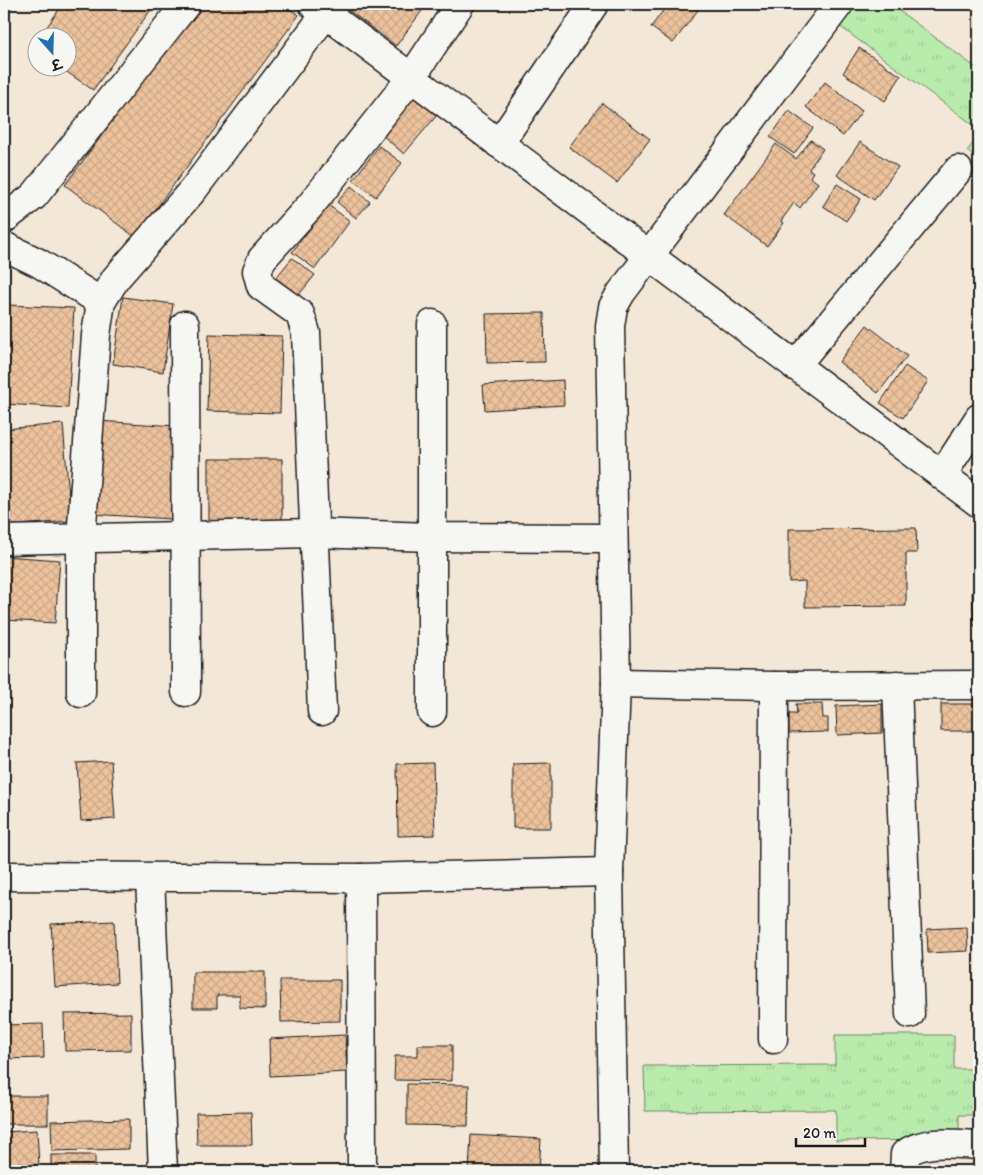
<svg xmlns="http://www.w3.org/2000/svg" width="983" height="1175" viewBox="0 0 983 1175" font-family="Itim,'Playpen Sans Deva',sans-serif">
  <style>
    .park { fill: url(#park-tufts); stroke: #6a8464 }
    .building { fill: url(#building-cross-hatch); stroke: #1c1c1c }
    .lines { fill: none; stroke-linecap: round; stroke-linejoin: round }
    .minor-casing { stroke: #1c1c1c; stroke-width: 31 }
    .minor { stroke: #f6f6f2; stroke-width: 28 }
  </style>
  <defs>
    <pattern id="park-tufts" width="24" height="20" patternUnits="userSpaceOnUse" patternTransform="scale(1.25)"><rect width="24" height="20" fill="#b9ecac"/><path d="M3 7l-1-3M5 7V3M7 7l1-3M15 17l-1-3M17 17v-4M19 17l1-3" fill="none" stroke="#9eca93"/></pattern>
    <pattern id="building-cross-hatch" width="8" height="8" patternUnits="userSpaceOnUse" patternTransform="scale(1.25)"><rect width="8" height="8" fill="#edc39d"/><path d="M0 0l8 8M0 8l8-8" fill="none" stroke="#cba787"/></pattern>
  </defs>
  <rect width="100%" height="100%" fill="#f3e7d8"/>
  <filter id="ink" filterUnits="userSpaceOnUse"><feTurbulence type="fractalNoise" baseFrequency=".02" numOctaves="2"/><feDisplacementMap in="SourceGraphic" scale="10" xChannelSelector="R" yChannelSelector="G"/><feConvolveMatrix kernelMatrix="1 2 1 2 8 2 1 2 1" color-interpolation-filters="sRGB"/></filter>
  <g filter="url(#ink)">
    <g class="park">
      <path d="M848 4H890L979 70V129L834 22Z"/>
      <path d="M979 135V160L967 151Z"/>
      <path d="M835 1035H954V1069H979V1115H959V1140L836 1141V1110L645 1111 644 1066 835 1065Z"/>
    </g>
    <g class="building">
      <path d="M63 4H155L93 90 61 68H68V38H39Z"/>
      <path d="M199 4H283L299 15 135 237 65 185Z"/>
      <path d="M351 4H418L424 8 396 46 347 9Z"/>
      <path d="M668 4H690L698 10 673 43 651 27Z"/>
      <path d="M38 39V51L32 47Z"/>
      <path d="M859 48 901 76 885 101 843 73Z"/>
      <path d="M825 82 862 111 843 136 806 107Z"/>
      <path d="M416 95 438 114 404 154 382 135Z"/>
      <path d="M602 103 650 139 617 183 569 147Z"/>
      <path d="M789 111 813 128 794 154 770 137Z"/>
      <path d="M811 140 823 149 809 169 813 172 810 177 818 183 800 208 794 203 781 221 784 223 767 246 724 215 776 144 796 159Z"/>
      <path d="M860 142 898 167 874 200 837 175Z"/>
      <path d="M379 146 402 163 376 197 353 180Z"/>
      <path d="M837 184 861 199 846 221 823 206Z"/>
      <path d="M351 186 370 202 356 218 337 202Z"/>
      <path d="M328 205 350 221 315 269 292 252Z"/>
      <path d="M292 258 315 275 293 302 271 284Z"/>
      <path d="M123 297 173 304 163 372 113 364Z"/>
      <path d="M8 305 74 308 68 408 4 404Z"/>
      <path d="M544 313 545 362 487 363 486 314Z"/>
      <path d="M867 325 907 356 878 393 839 362Z"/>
      <path d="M209 334 282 336 280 413 207 411Z"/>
      <path d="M905 366 928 381 903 418 880 403Z"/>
      <path d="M563 380 564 405 485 410 483 385Z"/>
      <path d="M97 421 177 426 171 519 91 514Z"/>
      <path d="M63 424 71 521 4 526V429Z"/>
      <path d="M209 459H282V522L209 523Z"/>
      <path d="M916 528 917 553H906V606L805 607V581L789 582V529Z"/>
      <path d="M4 556 60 560 55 623 4 620Z"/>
      <path d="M979 591V626H974L972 592Z"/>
      <path d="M796 704H822L823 718H828V732L789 733V714H797Z"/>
      <path d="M882 704V733L837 735 836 706Z"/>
      <rect x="941" y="704" width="38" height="27"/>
      <path d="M111 761 115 819 81 821 77 763Z"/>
      <path d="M433 763 435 835 398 836 397 764Z"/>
      <path d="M551 763V828H513V764Z"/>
      <path d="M114 921 117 983 55 987 51 924Z"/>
      <path d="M967 927 968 951 928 953 927 929Z"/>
      <path d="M193 972H265V1009L240 1008V995H217V1008H193Z"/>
      <path d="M280 980H340V1021L281 1022Z"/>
      <path d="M131 1013V1050L65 1051 64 1014Z"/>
      <path d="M43 1024 44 1058 4 1059V1025Z"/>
      <path d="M345 1035 347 1072 270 1076 269 1039Z"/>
      <path d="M418 1045H452V1081L394 1080 395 1056H418Z"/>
      <path d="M407 1084 469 1085 468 1126 407 1125Z"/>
      <rect x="4" y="1096" width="44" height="28"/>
      <path d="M251 1112 252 1145H197L196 1113Z"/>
      <path d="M129 1119V1149L52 1151 51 1121Z"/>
      <path d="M37 1130 39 1165 4 1167V1132Z"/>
      <path d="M471 1135 541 1139 539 1171H469Z"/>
      <rect x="51" y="1155" width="44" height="16"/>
    </g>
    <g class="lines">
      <defs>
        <g id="minor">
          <path d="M313 4 979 503"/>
          <path d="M499 144 594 4"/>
          <path d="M4 219 34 196 186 4"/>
          <path d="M4 246 39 263 101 302"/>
          <path d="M185 325 186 692"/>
          <path d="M795 366 958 170"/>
          <path d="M942 475 979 418"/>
          <path d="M4 540 313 533 431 537 612 538"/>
          <path d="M616 683 774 686 979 685"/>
          <path d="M897 685 910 1014"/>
          <path d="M81 693V538L96 335 101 302 116 278 193 190 333 4"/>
          <path d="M322 711 306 333 300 314 261 286 257 271 262 259 310 206 411 78 460 4"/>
          <path d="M432 712V324"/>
          <path d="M4 876 361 878 609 872"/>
          <path d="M150 878 163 1171"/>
          <path d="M361 878 362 1171"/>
          <path d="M773 1039 774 686"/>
          <path d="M614 1171 609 872 616 683 610 326 613 307 621 293 839 4"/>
          <path d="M904 1171 905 1154C924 1139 956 1144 979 1145"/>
        </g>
      </defs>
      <use href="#minor" class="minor-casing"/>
      <use href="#minor" class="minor"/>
    </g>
  </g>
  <rect width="983" height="1175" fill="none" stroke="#f6f6f2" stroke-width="20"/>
  <rect x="10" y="10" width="963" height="1155" fill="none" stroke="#1c1c1c" stroke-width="2" filter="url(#ink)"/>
  <g transform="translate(52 52) rotate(160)"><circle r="24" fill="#f6f6f2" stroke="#9f9f9c"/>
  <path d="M0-4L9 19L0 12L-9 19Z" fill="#1f6fb2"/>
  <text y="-8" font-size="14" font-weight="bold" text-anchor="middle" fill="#1c1c1c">उ</text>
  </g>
  <path d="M796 1138v8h69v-8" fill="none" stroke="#1c1c1c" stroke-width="2.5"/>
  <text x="803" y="1138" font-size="15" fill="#1c1c1c" stroke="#f6f6f2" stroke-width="4" paint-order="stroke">20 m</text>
</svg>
